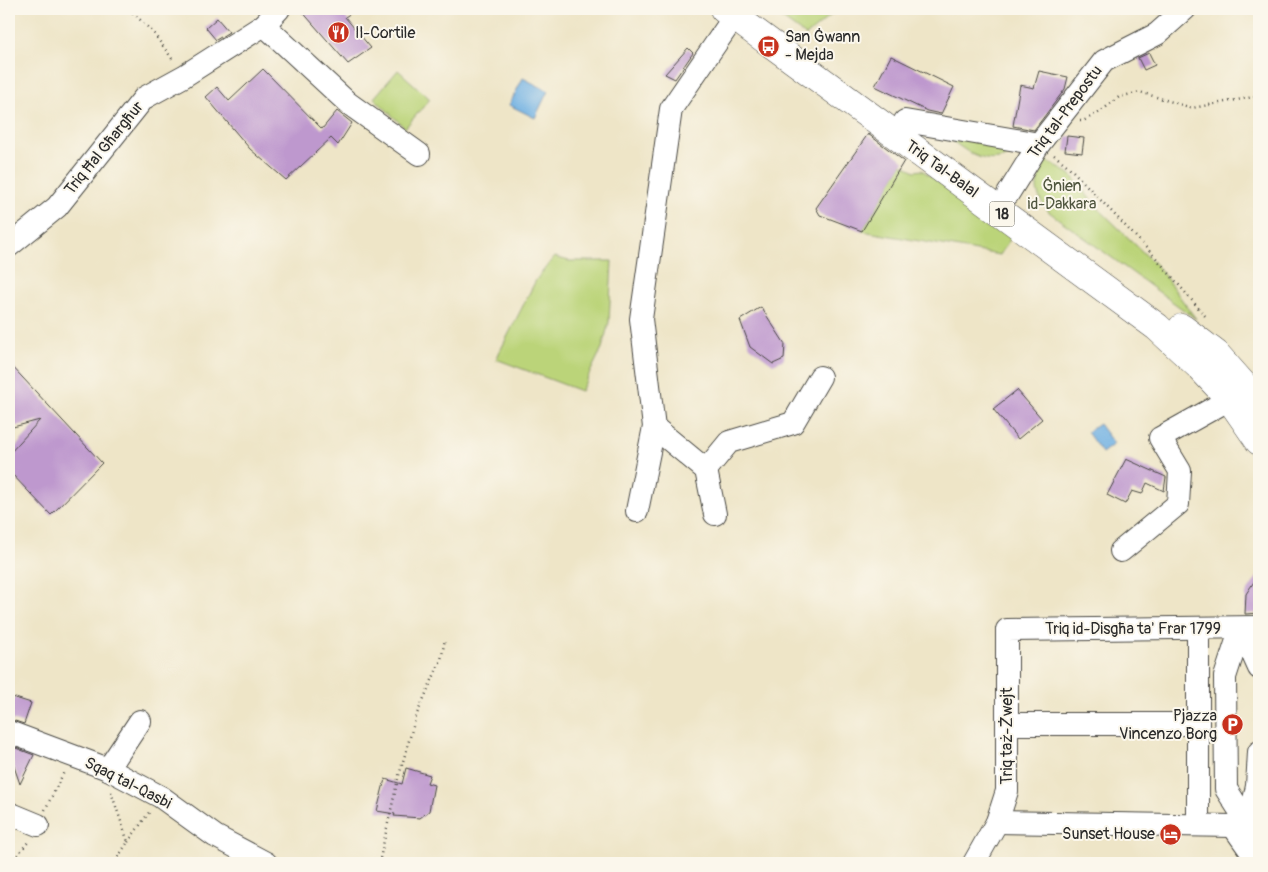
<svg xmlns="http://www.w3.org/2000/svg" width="1268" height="872" viewBox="0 0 1268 872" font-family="Pangolin,sans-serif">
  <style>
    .green { fill: #bbd479; stroke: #738052 }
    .water { fill: #6dafe2; stroke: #4c6d86 }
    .building { fill: #be98ce }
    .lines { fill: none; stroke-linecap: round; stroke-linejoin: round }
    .minor-casing { stroke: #484742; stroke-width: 24 }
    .highway-casing { stroke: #484742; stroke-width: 29 }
    .path { stroke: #484742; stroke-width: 2.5; stroke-dasharray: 1 4; stroke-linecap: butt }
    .minor { stroke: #fff; stroke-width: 22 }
    .highway { stroke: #fff; stroke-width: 28 }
    .labels { text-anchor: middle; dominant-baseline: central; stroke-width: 4; stroke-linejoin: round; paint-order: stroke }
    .shield { fill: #fbf7ec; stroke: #696865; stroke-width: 1 }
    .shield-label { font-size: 15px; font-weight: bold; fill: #2b2b2b }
    .poi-label { font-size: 16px; fill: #2b2b2b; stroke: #fbf7ec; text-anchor: start }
    .street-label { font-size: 16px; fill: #2b2b2b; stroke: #fbf7ec }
    .park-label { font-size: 16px; fill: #4f553e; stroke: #fbf7ec }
  </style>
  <rect width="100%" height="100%" fill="#fbf7ec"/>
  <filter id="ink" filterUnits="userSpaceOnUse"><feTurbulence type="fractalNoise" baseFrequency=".02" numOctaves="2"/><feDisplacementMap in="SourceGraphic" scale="10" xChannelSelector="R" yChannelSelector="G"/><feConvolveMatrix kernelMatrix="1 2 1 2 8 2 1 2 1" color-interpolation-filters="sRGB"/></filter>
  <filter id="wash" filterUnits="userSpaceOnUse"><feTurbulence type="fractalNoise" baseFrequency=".0096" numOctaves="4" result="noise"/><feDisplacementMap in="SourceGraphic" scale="20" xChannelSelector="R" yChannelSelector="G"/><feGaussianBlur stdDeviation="1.12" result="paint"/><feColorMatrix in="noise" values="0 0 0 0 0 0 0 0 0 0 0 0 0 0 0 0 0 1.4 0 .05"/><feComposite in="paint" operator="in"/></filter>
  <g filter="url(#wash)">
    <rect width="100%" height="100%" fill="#eee5c7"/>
    <g class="green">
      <path d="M787 9H838L806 36 780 17Z"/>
      <path d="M398 70 430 99 405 128 374 98Z"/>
      <path d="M944 135 1020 148C1015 151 1009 156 1003 158 979 165 962 147 944 135Z"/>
      <path d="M1046 161 1070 174 1095 205 1158 267 1196 319 1049 212C1032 189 1035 186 1046 161Z"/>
      <path d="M902 164 915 171 922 170 1012 236 1000 255 862 231Z"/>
      <path d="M554 257 569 261H612L609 322 602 348 581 391 496 359 536 280Z"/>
    </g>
    <g class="water">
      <path d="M523 78 548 91 535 118 509 105Z"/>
      <path d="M1099 424 1114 444 1102 453 1087 432Z"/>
    </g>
    <g id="blocks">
      <g class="building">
        <path d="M300 9H357L345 17 371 48 348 64Z"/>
        <path d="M217 18 229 32 216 40 206 28Z"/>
        <path d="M688 48 693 53 675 79 665 74Z"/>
        <path d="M1149 53 1155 65 1144 70 1138 58Z"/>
        <path d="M891 56 954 87 941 114 927 111 875 86Z"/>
        <path d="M263 69 322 129 337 111 352 123 338 145 331 138 286 180 250 149 206 97 217 87 229 101Z"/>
        <path d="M1039 71 1068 77 1065 89 1034 130 1013 126 1020 85 1034 88Z"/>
        <path d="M868 134 904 161 862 231 820 215 816 208Z"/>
        <path d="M1067 136 1084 138 1082 153 1065 151Z"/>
        <path d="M761 307 785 344 784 359 773 364 750 347 740 320Z"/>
        <path d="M9 363 102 463 51 515 9 471V454L40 420 9 428Z"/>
        <path d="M1017 390 1042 419 1018 439 993 409Z"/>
        <path d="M1126 459 1166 477 1164 491 1147 483 1142 494 1132 491 1125 504 1107 495Z"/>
        <path d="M1259 574V613L1245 614 1246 594Z"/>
        <path d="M9 696 31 703 24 724 9 719Z"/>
        <path d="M13 747 34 755 20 784 10 755Z"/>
        <path d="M406 768 430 775 427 783 434 785 429 811 420 818 394 816 395 814 377 811 385 779 402 784Z"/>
      </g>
    </g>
  </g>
  <g filter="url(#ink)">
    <use href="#blocks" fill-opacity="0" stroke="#484742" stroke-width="1"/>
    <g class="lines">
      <defs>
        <g id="minor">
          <path d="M264 25 348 103 419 154"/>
          <path d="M905 121 1039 144"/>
          <path d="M1008 194 1039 144 1104 61 1157 34 1185 9"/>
          <path d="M9 246 57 207 144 98 184 76 264 25 279 9"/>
          <path d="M654 427 706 470 715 514"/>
          <path d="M706 470 729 442 793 423 820 377"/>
          <path d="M637 511 654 427 641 319 671 109 734 17"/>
          <path d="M1121 551 1178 504 1180 471 1160 438 1230 399"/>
          <path d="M1241 628 1225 677 1226 789 1249 825"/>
          <path d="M1241 628 1259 668"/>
          <path d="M1008 724H1198"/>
          <path d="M9 732 108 769 161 797 215 836 266 863"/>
          <path d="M108 769 140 721"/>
          <path d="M9 813 38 825"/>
          <path d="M997 822 1233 826 1259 823"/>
          <path d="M1198 825V628"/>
          <path d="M1249 825 1257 786 1259 752"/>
          <path d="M1233 826 1259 863"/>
          <path d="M974 863 997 822 1007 791V630L1259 627"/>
        </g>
        <g id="highway">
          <path d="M724 9 1157 327 1200 367 1230 399 1259 441"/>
          <path d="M1182 328 1216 354 1247 389 1259 407"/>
        </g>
      </defs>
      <use href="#minor" class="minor-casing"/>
      <use href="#highway" class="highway-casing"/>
      <g class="path">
        <path d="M129 9 152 31 173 60"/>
        <path d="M1256 21 1259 28"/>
        <path d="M1080 121H1083L1100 112 1119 97 1140 92 1192 108 1259 96"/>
        <path d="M1054 155 1068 166 1157 259 1206 317"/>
        <path d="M111 792 128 842 114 863"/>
        <path d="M45 810 64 772"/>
        <path d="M128 842 150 811"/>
        <path d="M11 863 29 841"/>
        <path d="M379 863 398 779 416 716 441 660 445 639"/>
      </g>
      <use href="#minor" class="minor"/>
      <use href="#highway" class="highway"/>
    </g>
  </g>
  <defs>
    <symbol id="restaurant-disc" viewBox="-11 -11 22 22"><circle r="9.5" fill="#c8321e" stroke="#fbf7ec"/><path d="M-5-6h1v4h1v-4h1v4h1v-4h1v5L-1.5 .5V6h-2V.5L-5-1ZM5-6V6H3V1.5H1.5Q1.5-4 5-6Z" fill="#fff"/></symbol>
    <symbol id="bus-disc" viewBox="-11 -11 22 22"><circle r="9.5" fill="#c8321e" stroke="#fbf7ec"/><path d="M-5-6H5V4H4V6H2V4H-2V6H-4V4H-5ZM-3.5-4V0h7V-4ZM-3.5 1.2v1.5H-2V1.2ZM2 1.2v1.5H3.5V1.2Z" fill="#fff"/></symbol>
    <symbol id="parking-disc" viewBox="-11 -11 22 22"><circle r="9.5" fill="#c8321e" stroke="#fbf7ec"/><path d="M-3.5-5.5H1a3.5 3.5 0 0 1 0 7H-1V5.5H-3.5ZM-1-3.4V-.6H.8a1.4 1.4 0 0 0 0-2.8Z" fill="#fff"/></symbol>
    <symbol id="hotel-disc" viewBox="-11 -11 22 22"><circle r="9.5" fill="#c8321e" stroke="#fbf7ec"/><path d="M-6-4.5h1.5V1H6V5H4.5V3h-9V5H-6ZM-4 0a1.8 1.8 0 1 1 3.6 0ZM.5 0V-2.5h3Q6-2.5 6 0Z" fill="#fff"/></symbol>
  </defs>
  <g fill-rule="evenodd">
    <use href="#restaurant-disc" x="326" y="20" width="25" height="25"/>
    <use href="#bus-disc" x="756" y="34" width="25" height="25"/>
    <use href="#parking-disc" x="1220" y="712" width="25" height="25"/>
    <use href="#hotel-disc" x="1158" y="822" width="25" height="25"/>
  </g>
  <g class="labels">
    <rect class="shield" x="989.5" y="201.5" width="25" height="25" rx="4"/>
    <g class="shield-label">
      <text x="1002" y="214">18</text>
    </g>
    <g class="poi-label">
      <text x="355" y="33">Il-Cortile</text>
      <text x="785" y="37">San Ġwann<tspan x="785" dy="18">- Mejda</tspan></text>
      <text x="1217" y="716" text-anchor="end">Pjazza<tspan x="1217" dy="18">Vincenzo Borg</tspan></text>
      <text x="1155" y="834" text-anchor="end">Sunset House</text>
    </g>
    <g class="street-label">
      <text transform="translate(1065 112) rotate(-53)">Triq tal-Prepostu</text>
      <text transform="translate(104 148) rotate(-51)">Triq Ħal Għargħur</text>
      <text transform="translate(942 169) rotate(36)">Triq Tal-Balal</text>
      <text x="1133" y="629">Triq id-Disgħa ta' Frar 1799</text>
      <text transform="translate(1007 736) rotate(-90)">Triq taż-Żwejt</text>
      <text transform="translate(128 783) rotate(27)">Sqaq tal-Qasbi</text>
    </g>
    <g class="park-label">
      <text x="1062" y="186">Ġnien<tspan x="1062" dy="18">id-Dakkara</tspan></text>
    </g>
  </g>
  <rect width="1268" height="872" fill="none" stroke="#fbf7ec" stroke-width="30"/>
</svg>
